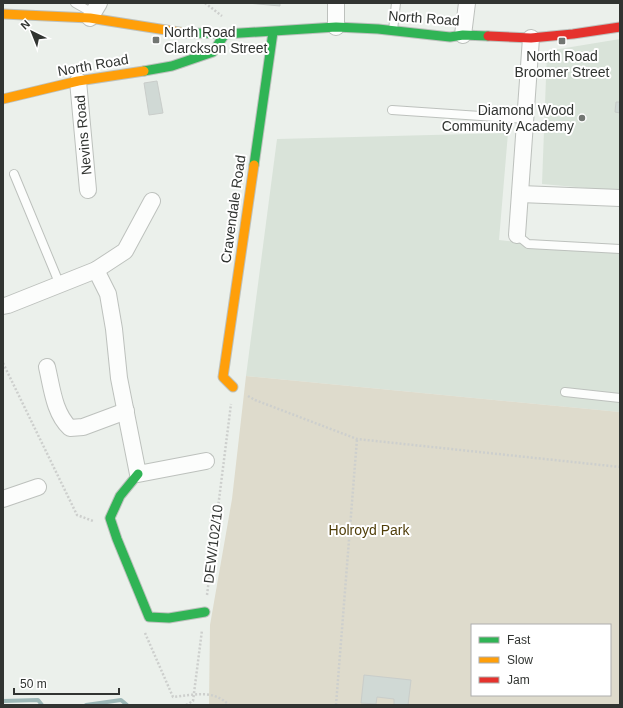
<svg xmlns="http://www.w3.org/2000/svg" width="623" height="708" viewBox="0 0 623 708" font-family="Helvetica,sans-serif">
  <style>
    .built { fill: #d9e3d9 }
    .green { fill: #dedbcc; fill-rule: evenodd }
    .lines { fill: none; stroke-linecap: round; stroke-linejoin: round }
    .stream { stroke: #9db8b7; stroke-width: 4 }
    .building { fill: #d0d9d5; stroke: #c9cdca }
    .lane-casing { stroke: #bdc1bd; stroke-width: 10 }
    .street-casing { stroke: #bdc1bd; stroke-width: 18 }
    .fast-casing { stroke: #bdc1bd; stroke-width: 11 }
    .slow-casing { stroke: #bdc1bd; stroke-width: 11 }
    .jam-casing { stroke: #bdc1bd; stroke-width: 11 }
    .path { stroke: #cdcfcd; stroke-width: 2.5; stroke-dasharray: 2 2; stroke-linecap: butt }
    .lane { stroke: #fcfdfc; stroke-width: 8 }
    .street { stroke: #fcfdfc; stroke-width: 16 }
    .fast { stroke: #30b455; stroke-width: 9 }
    .slow { stroke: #ff9f0a; stroke-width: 9 }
    .jam { stroke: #e5322d; stroke-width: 9 }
    .poi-dot { fill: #727672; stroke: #fff; stroke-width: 1.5 }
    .labels { text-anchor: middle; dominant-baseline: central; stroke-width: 4; stroke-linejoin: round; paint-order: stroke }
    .street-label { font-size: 14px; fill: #313431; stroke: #fff }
    .poi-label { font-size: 14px; fill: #313431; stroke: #fff; text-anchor: start }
    .park-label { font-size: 14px; fill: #503e09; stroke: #fff }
  </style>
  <rect width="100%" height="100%" fill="#ebf0eb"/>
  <g class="built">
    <path d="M620 39V191L542 184 547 51Z"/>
    <path d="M508 133 499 240 527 243 620 247V412L246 376 277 139Z"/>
  </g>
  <path class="green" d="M246 376 620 412V705H209L210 625 232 499ZM472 625H610V695H472Z"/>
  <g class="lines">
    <g class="stream">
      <path d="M3 701 38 700 42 705"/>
      <path d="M86 705 121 700 127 705"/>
    </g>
  </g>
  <g class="building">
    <path d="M247 3H280V6Z"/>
    <path d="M157 81 163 113 149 115 144 83Z"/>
    <path d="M616 102H620V113L615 112Z"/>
    <path d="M364 675 411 680 408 705H394V699L377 697 376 704 361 703Z"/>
  </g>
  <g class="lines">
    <defs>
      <g id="lane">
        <path d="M75 3 91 12"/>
        <path d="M393 30 396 3"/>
        <path d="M392 110 525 119"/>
        <path d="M14 174 60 285"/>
        <path d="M517 235 528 244 620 249"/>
        <path d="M565 392 620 398"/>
      </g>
      <g id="street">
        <path d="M336 3V27"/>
        <path d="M90 18 99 3"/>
        <path d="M463 35 467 3"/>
        <path d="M78 81 88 190"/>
        <path d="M520 194 620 198"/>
        <path d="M517 235 531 38"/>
        <path d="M96 270 108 294 114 329 119 378 138 474 206 461"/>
        <path d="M3 306 8 305 96 270 125 251 152 201"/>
        <path d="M47 367C52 388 54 413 70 428L83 427 126 411"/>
        <path d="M3 499 38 487"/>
      </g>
      <g id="fast">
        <path d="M194 33 225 34 336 27 378 29 450 37 463 35 488 36"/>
        <path d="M144 71 172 66 213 52 225 34"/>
        <path d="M254 165 273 32"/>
        <path d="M138 474 120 496 110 518 117 539 149 617 169 618 205 612"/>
      </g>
      <g id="slow">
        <path d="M3 14 90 18 185 33H194"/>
        <path d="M3 99 78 81 144 71"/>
        <path d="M233 387 223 377 254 165"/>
      </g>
      <path id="jam" d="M488 36 531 38 573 34 620 27"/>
    </defs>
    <use href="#lane" class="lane-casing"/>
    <use href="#street" class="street-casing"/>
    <use href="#fast" class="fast-casing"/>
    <use href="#slow" class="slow-casing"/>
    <use href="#jam" class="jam-casing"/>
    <g class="path">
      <path d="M205 3 222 16"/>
      <path d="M3 363 77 515 93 521"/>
      <path d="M248 396 255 400 357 439 620 467"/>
      <path d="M207 595 231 404"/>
      <path d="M145 633 173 697C194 695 213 689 229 705"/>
      <path d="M186 705 193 701 202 630"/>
      <path d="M336 705 357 439"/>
    </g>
    <use href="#lane" class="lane"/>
    <use href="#street" class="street"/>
    <use href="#fast" class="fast"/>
    <use href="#slow" class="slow"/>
    <use href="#jam" class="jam"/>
  </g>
  <g class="poi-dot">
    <rect x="152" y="36" width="8" height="8" rx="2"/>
    <rect x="558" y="37" width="8" height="8" rx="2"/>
    <circle cx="582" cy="118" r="4"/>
  </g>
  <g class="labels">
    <g class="street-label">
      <text transform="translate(424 18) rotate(4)">North Road</text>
      <text transform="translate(93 65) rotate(-10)">North Road</text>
      <text transform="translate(83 135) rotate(-95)">Nevins Road</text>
      <text transform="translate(233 209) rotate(-82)">Cravendale Road</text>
      <text transform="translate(213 544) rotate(-83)">DEW/102/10</text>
    </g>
    <g class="poi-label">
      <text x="164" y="32">North Road<tspan x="164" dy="16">Clarckson Street</tspan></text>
      <text x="562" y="56" text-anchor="middle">North Road<tspan x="562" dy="16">Broomer Street</tspan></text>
      <text x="574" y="110" text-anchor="end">Diamond Wood<tspan x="574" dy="16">Community Academy</tspan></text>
    </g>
    <g class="park-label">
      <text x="369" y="530">Holroyd Park</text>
    </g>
  </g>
  <rect width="623" height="708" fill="none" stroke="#313431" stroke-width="8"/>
  <rect x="471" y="624" width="140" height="72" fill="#ffffff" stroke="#adaead"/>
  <rect x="479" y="637" width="20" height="6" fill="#30b455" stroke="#adaead"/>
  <text x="507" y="644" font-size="12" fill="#313431">Fast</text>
  <rect x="479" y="657" width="20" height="6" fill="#ff9f0a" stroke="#adaead"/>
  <text x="507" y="664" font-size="12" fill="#313431">Slow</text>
  <rect x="479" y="677" width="20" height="6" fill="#e5322d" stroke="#adaead"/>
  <text x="507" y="684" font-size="12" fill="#313431">Jam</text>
  <g transform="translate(32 32) rotate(317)" stroke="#ffffff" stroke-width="3" paint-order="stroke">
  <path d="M0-3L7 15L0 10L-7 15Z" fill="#313431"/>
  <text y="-6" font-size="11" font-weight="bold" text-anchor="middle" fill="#313431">N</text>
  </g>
  <path d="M14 688v6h105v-6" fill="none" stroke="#313431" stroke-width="2"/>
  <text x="20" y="688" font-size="12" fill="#313431" stroke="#ffffff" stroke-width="3" paint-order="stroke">50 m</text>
</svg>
